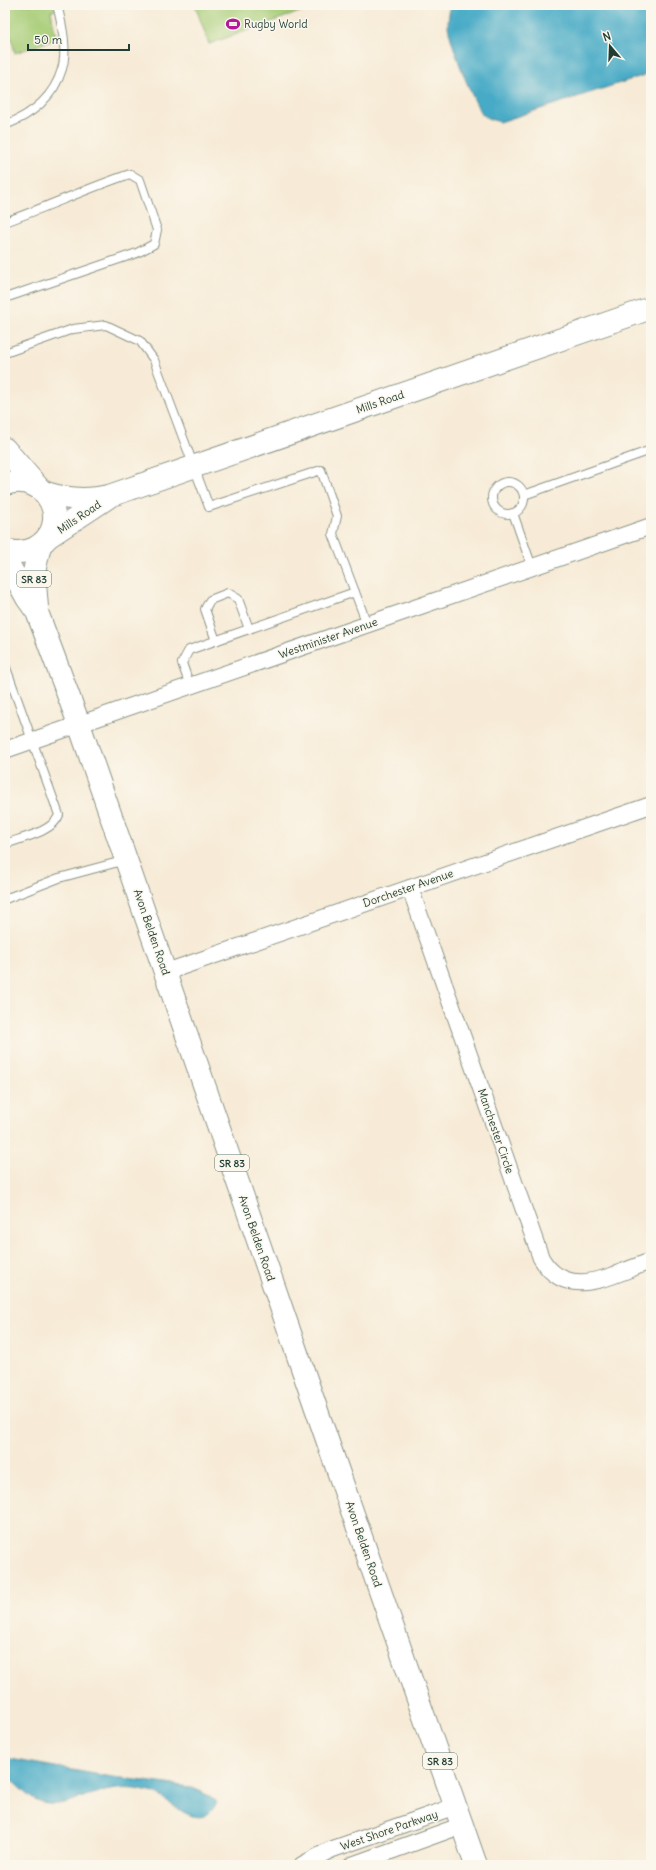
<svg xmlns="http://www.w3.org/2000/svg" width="656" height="1870" viewBox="0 0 656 1870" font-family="Delius,sans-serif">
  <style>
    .green { fill: #a7cd77; stroke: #638556 }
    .water { fill: #46aac6; stroke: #32747d }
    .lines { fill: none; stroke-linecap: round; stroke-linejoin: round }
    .lane-casing { stroke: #8b9486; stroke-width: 10 }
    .street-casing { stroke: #8b9486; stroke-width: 18 }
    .secondary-casing { stroke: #8b9486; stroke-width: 24 }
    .primary-casing { stroke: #8b9486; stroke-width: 24 }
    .lane { stroke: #fff; stroke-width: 8 }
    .street { stroke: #fff; stroke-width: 16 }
    .secondary { stroke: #fff; stroke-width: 22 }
    .primary { stroke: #fff; stroke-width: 22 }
    .labels { text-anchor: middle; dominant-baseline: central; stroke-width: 3; stroke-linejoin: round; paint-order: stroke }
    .shield { fill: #fbf7ec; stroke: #61756b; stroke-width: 1 }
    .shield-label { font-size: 10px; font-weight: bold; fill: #1f3d34 }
    .poi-label { font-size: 11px; fill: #1f3d34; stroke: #fbf7ec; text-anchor: start }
    .street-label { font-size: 11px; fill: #1f3d34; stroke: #fbf7ec }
  </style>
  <rect width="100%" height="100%" fill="#fbf7ec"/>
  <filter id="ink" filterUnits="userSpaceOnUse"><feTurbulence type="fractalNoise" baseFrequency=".025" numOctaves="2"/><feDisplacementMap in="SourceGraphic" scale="8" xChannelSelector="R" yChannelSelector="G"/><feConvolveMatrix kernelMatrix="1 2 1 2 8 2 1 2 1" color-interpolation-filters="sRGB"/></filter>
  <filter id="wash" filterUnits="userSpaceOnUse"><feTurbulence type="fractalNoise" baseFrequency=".012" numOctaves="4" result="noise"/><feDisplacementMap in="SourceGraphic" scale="16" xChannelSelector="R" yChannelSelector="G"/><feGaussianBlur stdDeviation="0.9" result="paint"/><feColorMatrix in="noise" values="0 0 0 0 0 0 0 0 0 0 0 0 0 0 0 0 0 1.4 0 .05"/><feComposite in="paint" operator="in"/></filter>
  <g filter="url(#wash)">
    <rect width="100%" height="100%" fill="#f7ebd7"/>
    <g class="green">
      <path d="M5 5H72L51 11 56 39 15 53 5 14Z"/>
      <path d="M195 5H319L209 44Z"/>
    </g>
    <g class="water">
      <path d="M451 5H651V73L500 122C494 120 487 119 483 115 473 103 450 42 448 26 448 19 449 12 451 5Z"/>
      <path d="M5 1758 106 1776 190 1787 202 1792 217 1802C202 1834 176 1806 157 1794 152 1792 145 1791 140 1790 126 1787 111 1789 97 1793 77 1798 56 1811 35 1800 24 1794 15 1782 5 1775Z"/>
    </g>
  </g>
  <g filter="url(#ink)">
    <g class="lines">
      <defs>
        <g id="lane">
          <path d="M5 125C31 115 54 97 62 69 68 50 62 24 57 5"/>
          <path d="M5 222C47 207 88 188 130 174L140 180 157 230 154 244 137 253 5 298"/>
          <path d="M5 353 73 329 106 325 140 341 154 360 209 507 321 470 337 516 333 534 367 624"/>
          <circle cx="508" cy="498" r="16"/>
          <path d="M524 495 651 450"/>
          <path d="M513 513 532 567"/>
          <path d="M216 641 205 609 210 600 228 593 238 599 249 629"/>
          <path d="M5 665 59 815C53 832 21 838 5 844"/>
          <path d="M190 686 182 663 189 650 355 592"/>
          <path d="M5 899 59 878 126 860"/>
        </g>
        <g id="street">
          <path d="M5 750 651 526"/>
          <path d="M410 888 541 1258C567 1303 613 1274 651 1261"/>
          <path d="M166 972 651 805"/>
          <path d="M302 1865 330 1850 456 1806"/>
          <path d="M352 1865 463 1825"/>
        </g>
        <g id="secondary">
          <path d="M46 493C68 500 87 501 109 496L651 308"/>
          <path d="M48 537 107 498"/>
        </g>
        <g id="primary">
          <path d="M5 449 37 486"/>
          <path d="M5 484C48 470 74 526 35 548 25 553 15 553 5 550"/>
          <path d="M5 558 27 598 37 612 79 724 324 1431 476 1865"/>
          <path d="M37 607 34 572 40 545"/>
        </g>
      </defs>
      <use href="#lane" class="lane-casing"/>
      <use href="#street" class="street-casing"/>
      <use href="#secondary" class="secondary-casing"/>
      <use href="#primary" class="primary-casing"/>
      <use href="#lane" class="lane"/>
      <use href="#street" class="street"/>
      <use href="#secondary" class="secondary"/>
      <use href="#primary" class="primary"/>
    </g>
  </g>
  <defs>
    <symbol id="stadium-bare" viewBox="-9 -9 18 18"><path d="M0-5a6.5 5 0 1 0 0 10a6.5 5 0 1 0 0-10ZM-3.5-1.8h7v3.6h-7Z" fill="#b5179e" stroke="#fbf7ec" stroke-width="2.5" paint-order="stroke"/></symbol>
  </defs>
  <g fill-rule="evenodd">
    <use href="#stadium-bare" x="223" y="14" width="20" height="20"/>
  </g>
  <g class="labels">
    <g class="shield">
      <rect x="17" y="571" width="34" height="16" rx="3"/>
      <rect x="215" y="1155" width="34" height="16" rx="3"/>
      <rect x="423" y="1753" width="34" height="16" rx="3"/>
    </g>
    <g class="shield-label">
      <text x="34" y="579">SR 83</text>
      <text x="232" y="1163">SR 83</text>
      <text x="440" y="1761">SR 83</text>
    </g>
    <g class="poi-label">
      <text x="244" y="24">Rugby World</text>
    </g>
    <g class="street-label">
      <text transform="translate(380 402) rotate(-19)">Mills Road</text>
      <text transform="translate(79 517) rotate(-34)">Mills Road</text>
      <text transform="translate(328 638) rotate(-19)">Westminister Avenue</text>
      <text transform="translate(408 888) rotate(-19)">Dorchester Avenue</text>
      <text transform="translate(152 932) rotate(71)">Avon Belden Road</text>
      <text transform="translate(496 1131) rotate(71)">Manchester Circle</text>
      <text transform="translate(257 1238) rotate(71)">Avon Belden Road</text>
      <text transform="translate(364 1544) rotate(71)">Avon Belden Road</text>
      <text transform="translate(389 1830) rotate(-19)">West Shore Parkway</text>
    </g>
  </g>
  <rect width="656" height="1870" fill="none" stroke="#fbf7ec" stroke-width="20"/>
  <g transform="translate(610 46) rotate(341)" stroke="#fbf7ec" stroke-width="3" paint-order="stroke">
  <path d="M0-3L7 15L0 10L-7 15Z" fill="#1f3d34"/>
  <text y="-6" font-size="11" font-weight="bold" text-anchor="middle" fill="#1f3d34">N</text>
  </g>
  <path d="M28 44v6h101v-6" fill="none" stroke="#1f3d34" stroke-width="2"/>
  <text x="34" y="44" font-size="12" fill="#1f3d34" stroke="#fbf7ec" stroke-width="3" paint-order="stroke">50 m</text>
</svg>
